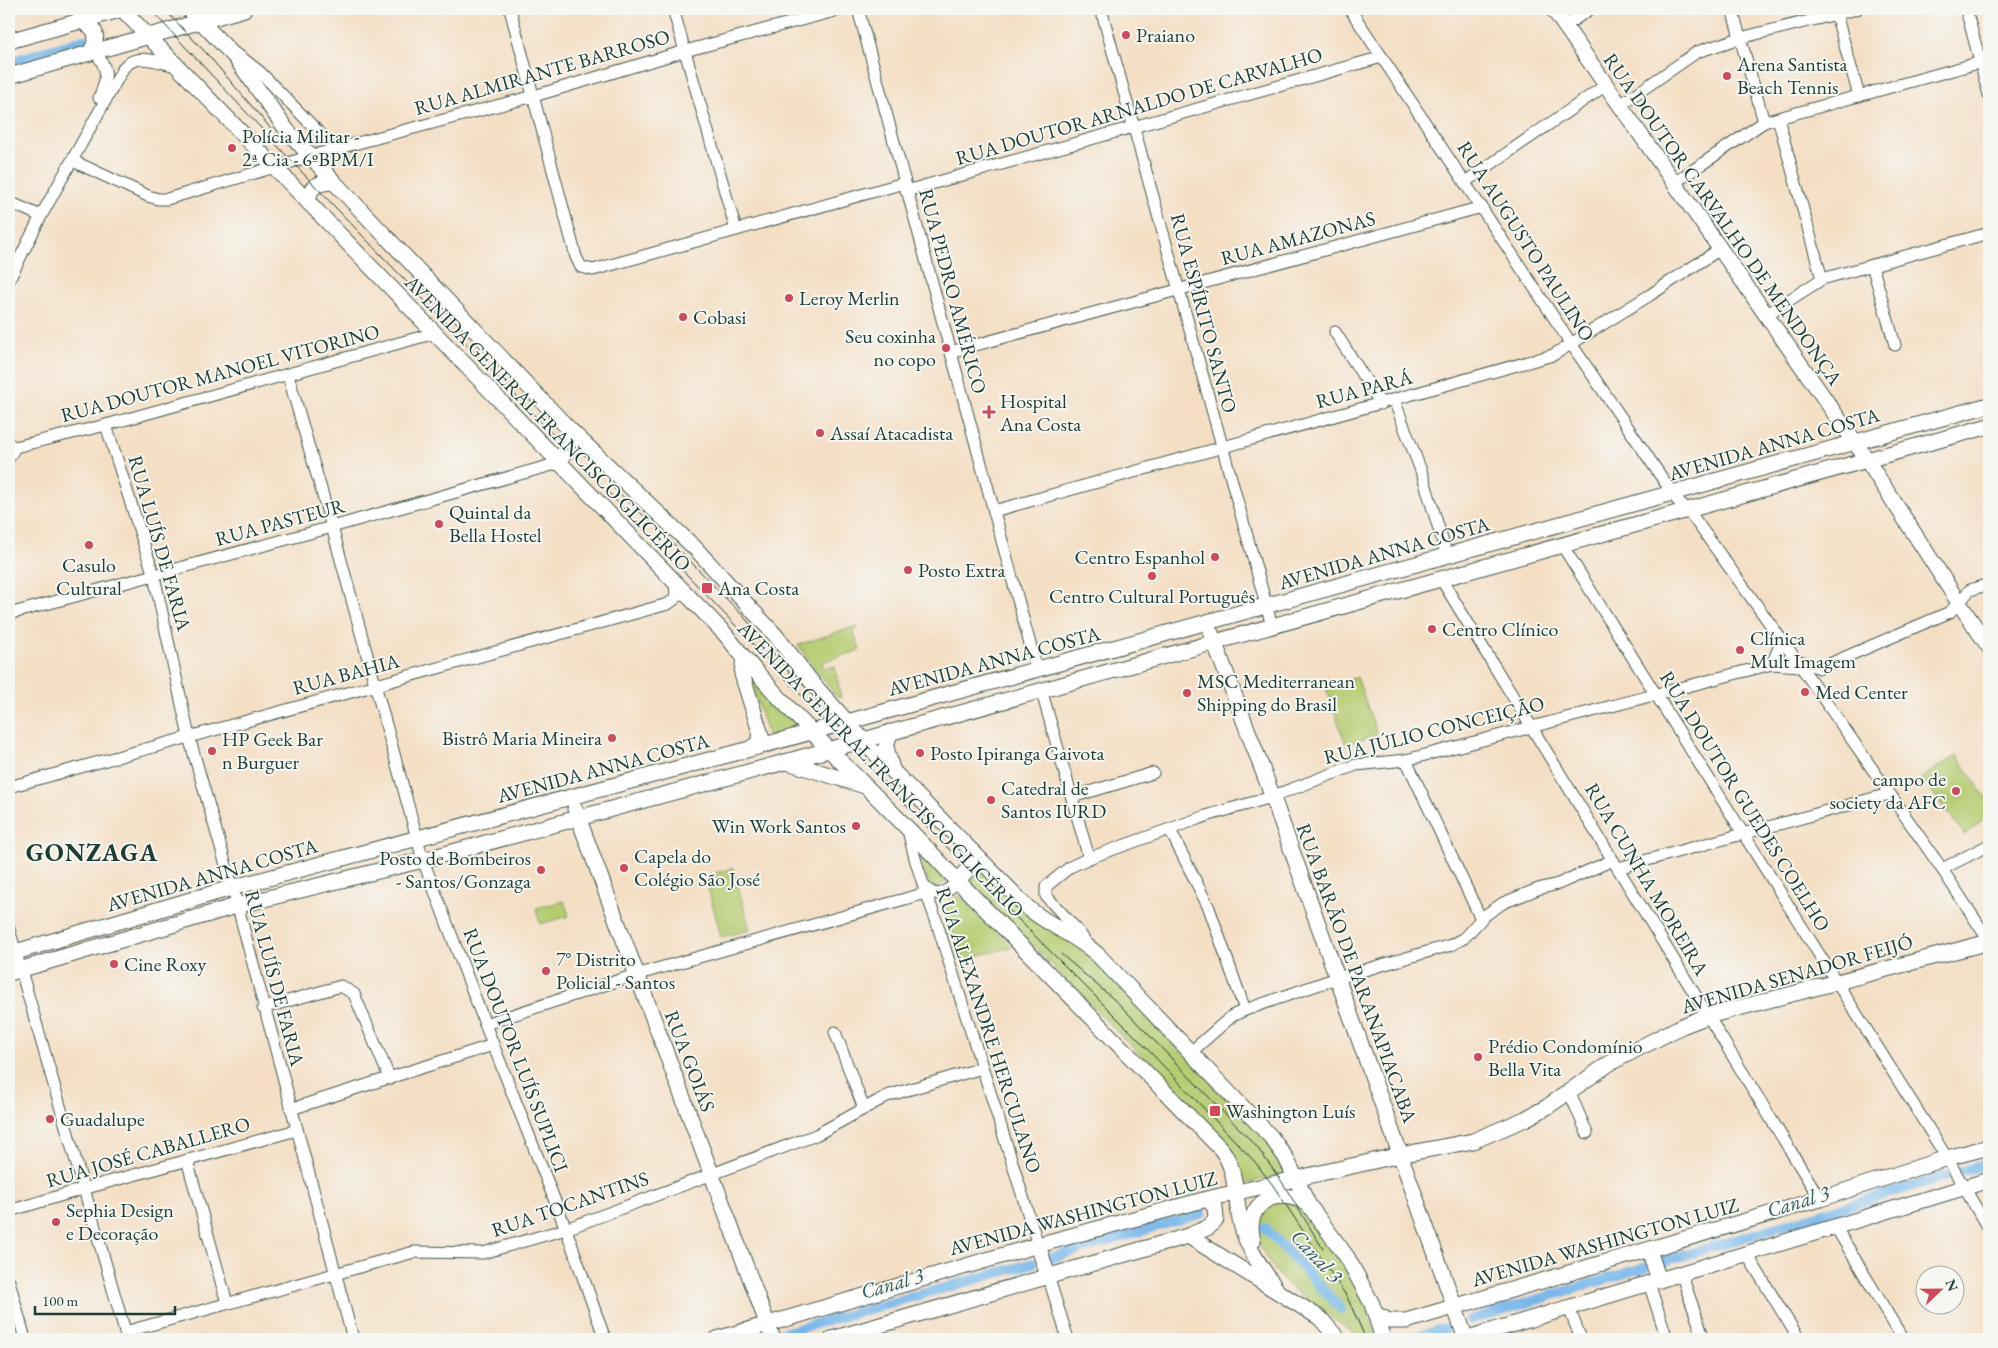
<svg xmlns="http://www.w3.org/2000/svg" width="1998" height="1348" viewBox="0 0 1998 1348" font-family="'EB Garamond',serif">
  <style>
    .green { fill: #b5cc71; stroke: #6a8452 }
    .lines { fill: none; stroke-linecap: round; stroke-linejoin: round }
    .canal { stroke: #76b7eb; stroke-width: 10 }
    .minor-casing { stroke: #3f554a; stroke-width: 13 }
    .major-casing { stroke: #3f554a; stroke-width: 17 }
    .minor { stroke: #fff; stroke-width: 11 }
    .major { stroke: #fff; stroke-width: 15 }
    .tram { stroke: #1f3d34; stroke-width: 1 }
    .poi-dot { fill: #d1495b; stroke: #f6f6f2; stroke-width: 2 }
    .labels { text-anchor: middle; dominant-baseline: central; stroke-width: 4; stroke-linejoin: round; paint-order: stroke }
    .poi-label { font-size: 20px; fill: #1f3d34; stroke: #f6f6f2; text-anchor: start }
    .street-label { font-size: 20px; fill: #1f3d34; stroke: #f6f6f2 }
    .water-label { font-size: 21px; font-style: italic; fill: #355c62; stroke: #f6f6f2 }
    .district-label { font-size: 25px; font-weight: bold; letter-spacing: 1px; fill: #1f3d34; stroke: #f6f6f2 }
  </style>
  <rect width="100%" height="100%" fill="#f6f6f2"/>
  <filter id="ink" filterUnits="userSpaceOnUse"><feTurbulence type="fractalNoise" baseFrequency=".02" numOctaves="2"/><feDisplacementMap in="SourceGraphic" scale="10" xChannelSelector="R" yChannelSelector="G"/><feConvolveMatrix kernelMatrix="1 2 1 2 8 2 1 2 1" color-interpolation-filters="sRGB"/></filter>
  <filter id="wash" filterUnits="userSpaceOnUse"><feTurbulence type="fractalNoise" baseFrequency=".0096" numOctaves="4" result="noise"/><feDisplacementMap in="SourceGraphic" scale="20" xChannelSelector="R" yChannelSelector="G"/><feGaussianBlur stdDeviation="1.12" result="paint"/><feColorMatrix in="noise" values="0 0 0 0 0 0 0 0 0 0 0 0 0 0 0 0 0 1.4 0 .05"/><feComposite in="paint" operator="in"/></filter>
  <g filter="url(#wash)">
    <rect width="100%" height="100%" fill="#f4dfc5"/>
    <g class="green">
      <path d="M857 626 858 628 853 630 860 650 822 662 824 669 835 666 841 698 836 696 798 645Z"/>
      <path d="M1357 677 1377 734 1346 745 1326 688Z"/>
      <path d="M753 679 798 726V728L768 737 751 681Z"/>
      <path d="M1957 755 1989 803V816L1965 835 1921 778Z"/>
      <path d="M920 854 945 879V882L936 888 932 887 928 881 920 858Z"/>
      <path d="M733 868 750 930 721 937 705 876Z"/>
      <path d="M983 871 1085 952 1267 1140 1287 1173 1240 1185 1224 1141 970 881Z"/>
      <path d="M958 895 965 900 1012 947 961 960 946 909 949 900Z"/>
      <path d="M564 901 569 916 540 924 536 908Z"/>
      <path d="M1279 1200 1302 1206 1337 1253 1361 1294 1378 1339H1361L1286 1284 1269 1262 1258 1242 1259 1212Z"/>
    </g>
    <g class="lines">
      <g class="canal">
        <path d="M9 62 84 40"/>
        <path d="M1962 1171 1989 1163"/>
        <path d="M1265 1228 1341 1309"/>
        <path d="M1051 1258 1202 1213"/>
        <path d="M1662 1262 1946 1176"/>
        <path d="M1470 1320 1646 1267"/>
        <path d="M762 1339 1033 1263"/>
        <path d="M1408 1339 1449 1327"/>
      </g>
    </g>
  </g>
  <g filter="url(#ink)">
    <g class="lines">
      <defs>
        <g id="minor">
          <path d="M510 9 576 257 581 267 593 270 904 183"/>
          <path d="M673 9 736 230"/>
          <path d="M858 9 1037 670"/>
          <path d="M1101 9 1272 626"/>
          <path d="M1350 9 1572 345 1677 500 1688 510 1807 675 1942 869 1989 941"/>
          <path d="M1732 9 1764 122"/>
          <path d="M1966 9 1989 95"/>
          <path d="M1836 14 1859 96"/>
          <path d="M1565 26 1590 9"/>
          <path d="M94 51C110 69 107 78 99 98"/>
          <path d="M238 55 260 72 335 149"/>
          <path d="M1620 105 1697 52 1740 38 1857 9"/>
          <path d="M1778 118 1822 279"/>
          <path d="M73 161 148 196 158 199H167L335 149 534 96 685 51 842 9"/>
          <path d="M1465 182 1606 85"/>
          <path d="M1674 183 1764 122 1989 60"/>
          <path d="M906 191 1382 57"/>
          <path d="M9 202 41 216"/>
          <path d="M1872 265 1895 345"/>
          <path d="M9 280 41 216 124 67C138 52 160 63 177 66"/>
          <path d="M1766 315 1822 279 1989 233"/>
          <path d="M1335 332 1381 404"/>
          <path d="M950 352 1482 207"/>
          <path d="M288 375 332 527 423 860 485 1024 566 1229 605 1339"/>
          <path d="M1394 400 1423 476 1447 556"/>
          <path d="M106 425 154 576 189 737 236 900 353 1339"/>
          <path d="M9 444 15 447 9 458"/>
          <path d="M15 447 106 425 435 333"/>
          <path d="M994 511 1553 355 1650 295 1720 249"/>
          <path d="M1562 545 1947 1158 1989 1230"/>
          <path d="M1441 579 1820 1199"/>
          <path d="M9 614 332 527 559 463"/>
          <path d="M1796 660 1820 668 1950 612 1970 590 1989 584"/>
          <path d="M1772 664 1782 640"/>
          <path d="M1041 689 1089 858"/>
          <path d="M1406 760 1481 919"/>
          <path d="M9 787 668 604 676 598 675 582"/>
          <path d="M1072 797 1153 773"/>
          <path d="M908 829C914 860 925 890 936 920L1038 1245"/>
          <path d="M1170 830 1209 908 1245 1010"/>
          <path d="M1618 868 1889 794"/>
          <path d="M1942 869 1989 845"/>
          <path d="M923 885C936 900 946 893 958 881"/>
          <path d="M9 929 127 1338"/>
          <path d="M1088 945 1078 931 1046 896V887L1049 884 1070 867 1089 858 1206 816 1265 799 1356 765 1406 760 1772 664 1800 666"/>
          <path d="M263 1008 341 986 354 994 390 1079"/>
          <path d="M485 1024 635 975 926 893"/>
          <path d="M835 1032 864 1109"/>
          <path d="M1191 1052 1232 1016 1245 1010 1337 978 1451 945 1464 938 1484 916 1503 903 1538 889 1558 884 1613 860"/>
          <path d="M1569 1091 1587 1133"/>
          <path d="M291 1109 493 1045"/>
          <path d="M187 1160 227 1303"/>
          <path d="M9 1211 83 1189 297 1130"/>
          <path d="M1835 1226 1903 1339"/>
          <path d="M1746 1253 1799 1339"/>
          <path d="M1681 1273 1704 1339"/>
          <path d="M1048 1276 1068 1339"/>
          <path d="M9 1281 25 1339"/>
          <path d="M1649 1283 1667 1339"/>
          <path d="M1569 1308 1581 1339"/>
          <path d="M125 1332 414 1252 483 1253 566 1229 816 1135 887 1096 982 1068"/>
        </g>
        <g id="major">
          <path d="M122 9 725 634C792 720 876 792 949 872L1221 1149C1239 1171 1234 1205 1243 1231 1250 1253 1265 1272 1278 1292"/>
          <path d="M189 9 235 57 286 129 334 182 570 430 695 548 776 636 814 685 872 750 1028 908C1050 926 1077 936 1098 955L1271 1137 1286 1158 1308 1204 1347 1257 1372 1304 1383 1339"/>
          <path d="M1553 9 1861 451 1959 603 1989 647"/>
          <path d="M79 21C97 27 100 36 90 53"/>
          <path d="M9 41 123 9"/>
          <path d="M9 76 244 9"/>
          <path d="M309 203C307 186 320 182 334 182"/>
          <path d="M559 463 571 439 570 430"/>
          <path d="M1211 633 1272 795 1466 1339"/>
          <path d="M744 658 742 674 761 735 758 743 750 749"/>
          <path d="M890 732 886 747 892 769"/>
          <path d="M787 762 865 786"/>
          <path d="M575 809 773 1339"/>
          <path d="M958 881 971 865 974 853"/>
          <path d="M9 954 231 888 750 749 1989 405"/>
          <path d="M9 973 236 906 423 860 785 762 1989 426"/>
          <path d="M1188 1236 1320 1318 1338 1339"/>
          <path d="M1253 1241C1243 1202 1277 1185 1308 1204"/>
          <path d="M1038 1245 1048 1276"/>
          <path d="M1649 1250 1659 1280"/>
          <path d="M1376 1314 1389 1321H1406L1820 1199 1947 1158 1989 1147"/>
          <path d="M717 1339 1038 1245 1207 1199 1400 1155 1473 1141 1525 1119 1547 1107 1610 1063 1682 1026 1708 1016 1989 942"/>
          <path d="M832 1339 1188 1236 1209 1227 1216 1219 1215 1207 1207 1199"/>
          <path d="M1465 1339 1989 1180"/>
        </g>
      </defs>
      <use href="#minor" class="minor-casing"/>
      <use href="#major" class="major-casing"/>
      <use href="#minor" class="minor"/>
      <use href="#major" class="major"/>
      <g class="tram">
        <path d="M150 9 315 186 736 626 847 744 979 880 1133 1034 1255 1162 1272 1184 1347 1297 1366 1339"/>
        <path d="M164 9 208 55 273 131"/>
        <path d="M609 484 664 534 745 618 798 683"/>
        <path d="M1061 954 1118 1003 1257 1147 1282 1182 1323 1249"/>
      </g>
    </g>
  </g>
  <g class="poi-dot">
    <circle cx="1126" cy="35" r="5"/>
    <circle cx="1727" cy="76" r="5"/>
    <circle cx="232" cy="148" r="5"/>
    <circle cx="789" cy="298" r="5"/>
    <circle cx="683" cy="317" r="5"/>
    <circle cx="946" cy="348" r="5"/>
    <path d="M986.5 404.5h5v5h5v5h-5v5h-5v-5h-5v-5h5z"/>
    <circle cx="820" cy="433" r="5"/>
    <circle cx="439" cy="524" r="5"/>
    <circle cx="89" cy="545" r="5"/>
    <circle cx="1215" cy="557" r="5"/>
    <circle cx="908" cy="570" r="5"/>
    <circle cx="1152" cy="576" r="5"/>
    <rect x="701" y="582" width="12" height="12" rx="2.5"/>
    <circle cx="1432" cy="629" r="5"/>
    <circle cx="1740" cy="650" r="5"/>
    <circle cx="1805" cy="692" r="5"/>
    <circle cx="1187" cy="693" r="5"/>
    <circle cx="612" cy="738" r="5"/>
    <circle cx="212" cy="751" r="5"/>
    <circle cx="920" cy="753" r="5"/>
    <circle cx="1956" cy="791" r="5"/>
    <circle cx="991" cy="800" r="5"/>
    <circle cx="856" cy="826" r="5"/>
    <circle cx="624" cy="868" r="5"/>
    <circle cx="541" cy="870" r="5"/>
    <circle cx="114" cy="964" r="5"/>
    <circle cx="546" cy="971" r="5"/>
    <circle cx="1478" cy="1057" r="5"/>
    <rect x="1209" y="1105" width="12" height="12" rx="2.5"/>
    <circle cx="50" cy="1119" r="5"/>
    <circle cx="56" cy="1222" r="5"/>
  </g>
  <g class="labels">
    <g class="poi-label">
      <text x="1136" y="35">Praiano</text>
      <text x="1737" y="64">Arena Santista<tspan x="1737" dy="23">Beach Tennis</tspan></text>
      <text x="242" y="136">Polícia Militar -<tspan x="242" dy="23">2ª Cia - 6ºBPM/I</tspan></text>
      <text x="799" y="298">Leroy Merlin</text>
      <text x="693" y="317">Cobasi</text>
      <text x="936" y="336" text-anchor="end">Seu coxinha<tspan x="936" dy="23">no copo</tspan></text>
      <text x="1000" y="401">Hospital<tspan x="1000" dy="23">Ana Costa</tspan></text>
      <text x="830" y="433">Assaí Atacadista</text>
      <text x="449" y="512">Quintal da<tspan x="449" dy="23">Bella Hostel</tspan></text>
      <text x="1205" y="557" text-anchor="end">Centro Espanhol</text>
      <text x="89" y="565" text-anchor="middle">Casulo<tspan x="89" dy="23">Cultural</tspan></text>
      <text x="918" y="570">Posto Extra</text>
      <text x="718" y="588">Ana Costa</text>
      <text x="1152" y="596" text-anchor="middle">Centro Cultural Português</text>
      <text x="1442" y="629">Centro Clínico</text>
      <text x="1750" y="638">Clínica<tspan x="1750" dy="23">Mult Imagem</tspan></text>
      <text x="1197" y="681">MSC Mediterranean<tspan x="1197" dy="23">Shipping do Brasil</tspan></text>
      <text x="1815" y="692">Med Center</text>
      <text x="602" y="738" text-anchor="end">Bistrô Maria Mineira</text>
      <text x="222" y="739">HP Geek Bar<tspan x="222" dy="23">n Burguer</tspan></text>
      <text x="930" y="753">Posto Ipiranga Gaivota</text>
      <text x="1946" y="779" text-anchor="end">campo de<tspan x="1946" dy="23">society da AFC</tspan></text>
      <text x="1001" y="788">Catedral de<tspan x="1001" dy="23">Santos IURD</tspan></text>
      <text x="846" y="826" text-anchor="end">Win Work Santos</text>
      <text x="634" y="856">Capela do<tspan x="634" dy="23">Colégio São José</tspan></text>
      <text x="531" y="858" text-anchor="end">Posto de Bombeiros<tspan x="531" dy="23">- Santos/Gonzaga</tspan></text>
      <text x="556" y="959">7° Distrito<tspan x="556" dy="23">Policial - Santos</tspan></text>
      <text x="124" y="964">Cine Roxy</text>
      <text x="1488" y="1046">Prédio Condomínio<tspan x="1488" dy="23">Bella Vita</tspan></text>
      <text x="1226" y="1111">Washington Luís</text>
      <text x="60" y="1119">Guadalupe</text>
      <text x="66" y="1210">Sephia Design<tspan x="66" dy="23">e Decoração</tspan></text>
    </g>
    <g class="street-label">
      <text transform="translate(542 72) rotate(-16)">RUA ALMIRANTE BARROSO</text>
      <text transform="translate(1139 106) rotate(-16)">RUA DOUTOR ARNALDO DE CARVALHO</text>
      <text transform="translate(1723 219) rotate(55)">RUA DOUTOR CARVALHO DE MENDONÇA</text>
      <text transform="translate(1298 238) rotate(-15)">RUA AMAZONAS</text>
      <text transform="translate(1526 241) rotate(57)">RUA AUGUSTO PAULINO</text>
      <text transform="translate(953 291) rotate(75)">RUA PEDRO AMÉRICO</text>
      <text transform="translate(1204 313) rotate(75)">RUA ESPÍRITO SANTO</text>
      <text transform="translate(220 373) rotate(-15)">RUA DOUTOR MANOEL VITORINO</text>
      <text transform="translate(1364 389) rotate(-15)">RUA PARÁ</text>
      <text transform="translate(548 423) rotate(46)">AVENIDA GENERAL FRANCISCO GLICÉRIO</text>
      <text transform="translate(1774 444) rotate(-16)">AVENIDA ANNA COSTA</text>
      <text transform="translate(280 522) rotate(-15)">RUA PASTEUR</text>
      <text transform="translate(160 543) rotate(74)">RUA LUÍS DE FARIA</text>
      <text transform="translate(1384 553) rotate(-16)">AVENIDA ANNA COSTA</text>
      <text transform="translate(994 661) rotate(-15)">AVENIDA ANNA COSTA</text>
      <text transform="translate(346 674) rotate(-15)">RUA BAHIA</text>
      <text transform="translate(1434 730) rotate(-14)">RUA JÚLIO CONCEIÇÃO</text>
      <text transform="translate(603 768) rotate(-15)">AVENIDA ANNA COSTA</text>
      <text transform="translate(881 769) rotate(46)">AVENIDA GENERAL FRANCISCO GLICÉRIO</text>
      <text transform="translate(1745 801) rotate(58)">RUA DOUTOR GUEDES COELHO</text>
      <text transform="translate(212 875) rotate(-16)">AVENIDA ANNA COSTA</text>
      <text transform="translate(1647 879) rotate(59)">RUA CUNHA MOREIRA</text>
      <text transform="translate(1357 973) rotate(70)">RUA BARÃO DE PARANAPIACABA</text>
      <text transform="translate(1797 974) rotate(-16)">AVENIDA SENADOR FEIJÓ</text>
      <text transform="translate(275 978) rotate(75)">RUA LUÍS DE FARIA</text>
      <text transform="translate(989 1030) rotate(72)">RUA ALEXANDRE HERCULANO</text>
      <text transform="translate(516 1050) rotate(69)">RUA DOUTOR LUÍS SUPLICI</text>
      <text transform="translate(690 1061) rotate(69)">RUA GOIÁS</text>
      <text transform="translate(148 1152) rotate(-16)">RUA JOSÉ CABALLERO</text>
      <text transform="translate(570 1204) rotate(-19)">RUA TOCANTINS</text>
      <text transform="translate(1083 1213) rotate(-15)">AVENIDA WASHINGTON LUIZ</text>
      <text transform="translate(1605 1242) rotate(-16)">AVENIDA WASHINGTON LUIZ</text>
    </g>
    <g class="water-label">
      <text transform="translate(1798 1201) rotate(-17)">Canal 3</text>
      <text transform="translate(1317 1256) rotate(47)">Canal 3</text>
      <text transform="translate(892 1283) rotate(-16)">Canal 3</text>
    </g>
    <g class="district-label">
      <text x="92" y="852">GONZAGA</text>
    </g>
  </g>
  <rect width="1998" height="1348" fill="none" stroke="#f6f6f2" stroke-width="30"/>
  <g transform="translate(1940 1290) rotate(68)"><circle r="24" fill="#f6f6f2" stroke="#a0aca6"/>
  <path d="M0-4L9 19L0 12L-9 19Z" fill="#d1495b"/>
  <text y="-8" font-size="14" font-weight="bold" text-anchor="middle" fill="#1f3d34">N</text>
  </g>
  <path d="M35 1306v8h140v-8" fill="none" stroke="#1f3d34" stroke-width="2.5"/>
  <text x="42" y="1306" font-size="15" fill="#1f3d34" stroke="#f6f6f2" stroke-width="4" paint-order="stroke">100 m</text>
</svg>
